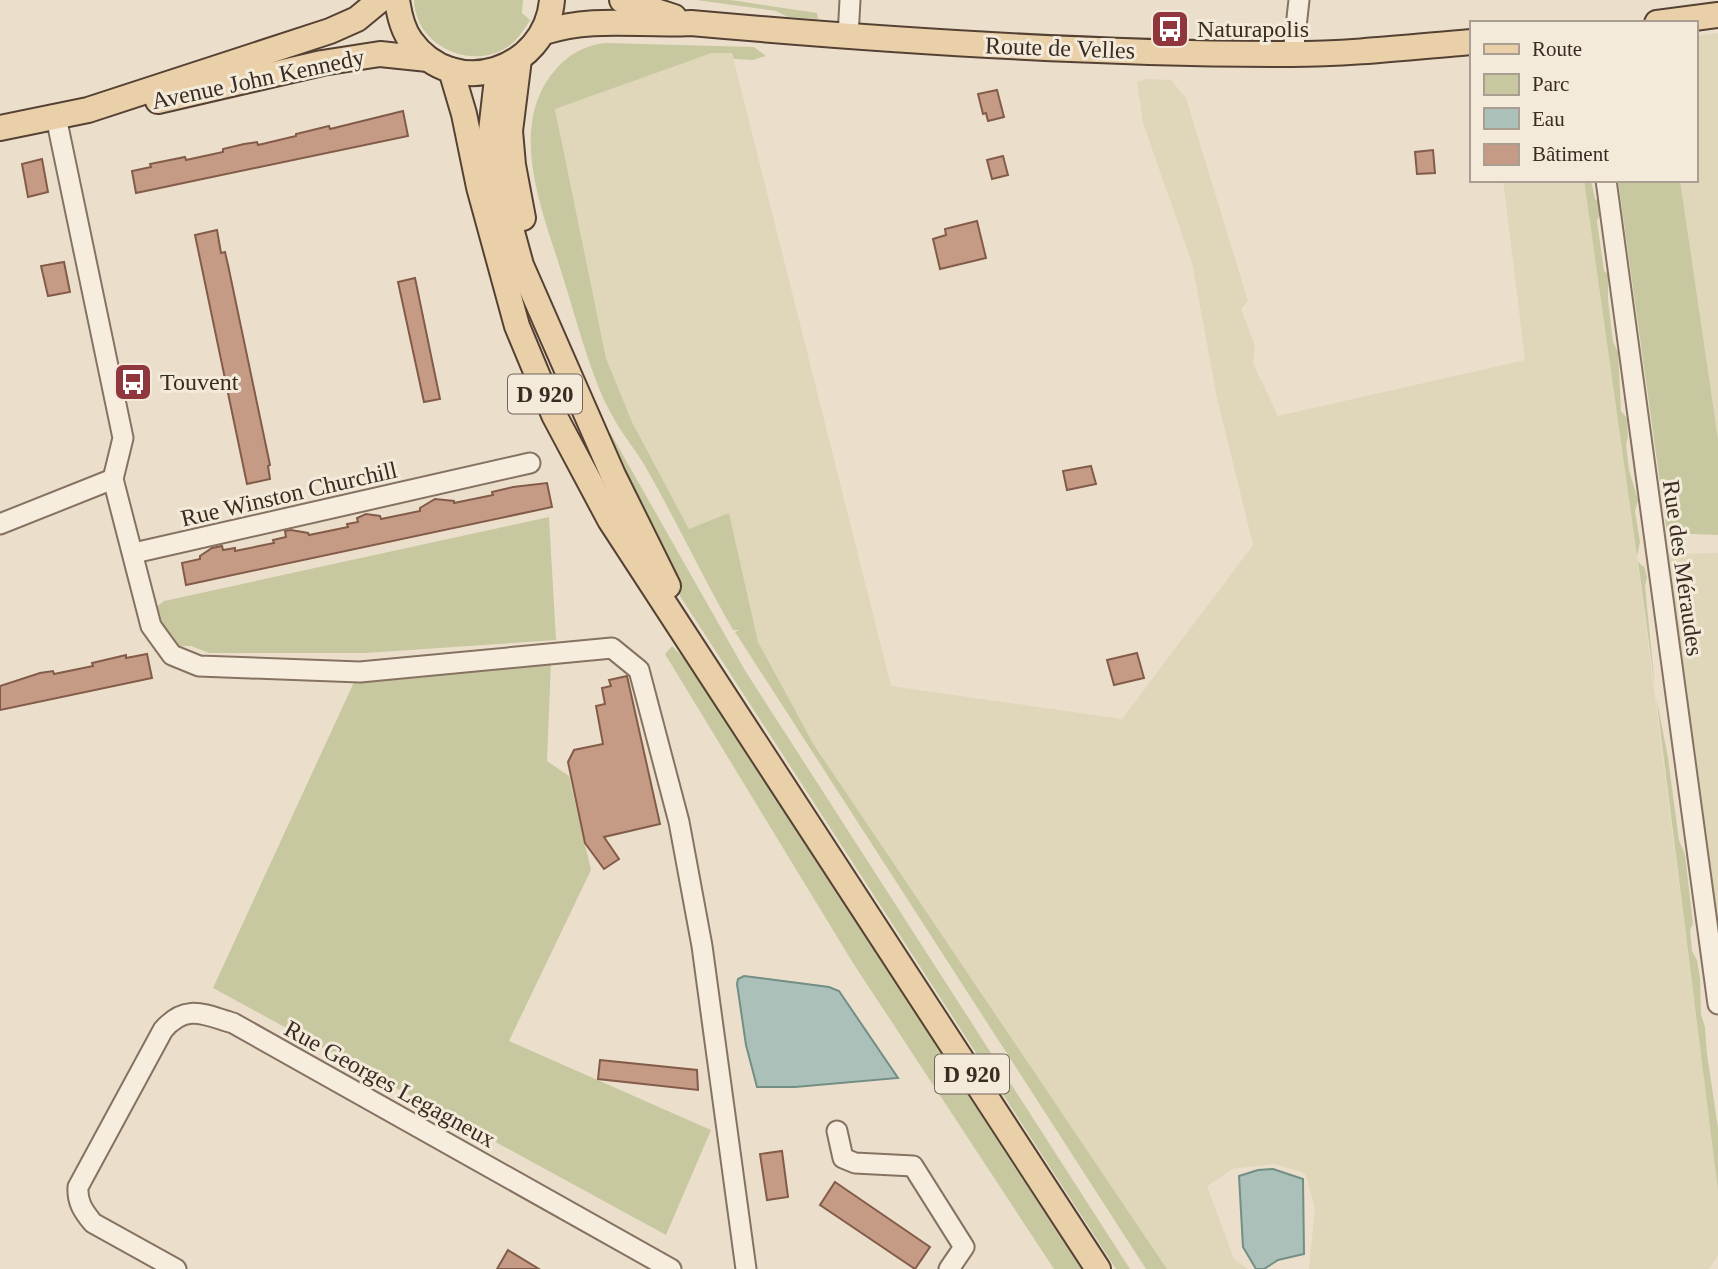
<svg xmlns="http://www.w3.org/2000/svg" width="1718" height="1269" viewBox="0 0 1718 1269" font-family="'Times New Roman',serif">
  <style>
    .farmland { fill: #e0d7ba }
    .green { fill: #c7c8a0 }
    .water { fill: #abc0b8; stroke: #728e85; stroke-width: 2 }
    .building { fill: #c59b85; stroke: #835c49; stroke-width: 2 }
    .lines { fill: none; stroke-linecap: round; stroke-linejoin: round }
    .minor-casing { stroke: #867261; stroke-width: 23 }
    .major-casing { stroke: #554134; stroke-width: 28 }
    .minor { stroke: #f6edde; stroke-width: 19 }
    .major { stroke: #e9d0a8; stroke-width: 24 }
    .labels { text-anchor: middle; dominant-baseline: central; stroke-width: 6; stroke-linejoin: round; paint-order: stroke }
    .shield { fill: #f3eada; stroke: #71655a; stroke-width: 2 }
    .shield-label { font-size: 23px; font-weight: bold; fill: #392c23 }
    .poi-label { font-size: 24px; fill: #392c23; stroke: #f3eada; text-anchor: start }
    .street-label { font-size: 24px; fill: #392c23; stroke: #f3eada }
  </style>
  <rect width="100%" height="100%" fill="#ebdfcc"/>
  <g class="farmland">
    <path d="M1718 33V439L1680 180H1695V36Z"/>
    <path d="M712 53H732L891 686 1122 719 1253 545 1217 398 1192 263 1143 123 1137 82 1146 79 1171 80 1186 98 1248 301 1241 309 1255 346 1253 363 1278 416 1525 360 1503 180H1584L1637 556 1718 1189V1256L1709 1269H1309L1315 1208 1305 1173 1274 1164 1233 1169 1207 1186 1234 1259 1248 1269H1167L814 745 758 642 729 514 689 529 632 422 606 358 555 109Z"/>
    <path d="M1718 553V923L1665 554Z"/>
  </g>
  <g class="green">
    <path d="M414 0H523L522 13 530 20C524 30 518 39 509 46 472 72 415 46 414 0Z"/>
    <path d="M696 0H731L817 13 818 19 788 17 776 11Z"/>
    <path d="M606 43 754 47 766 56 753 60 734 59 732 53H712L555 109 606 358 632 422 689 529 729 513 758 642 814 745 1167 1269H1146L735 632 739 630H733C702 576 676 520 645 466 635 449 622 434 613 417 593 383 578 325 566 287 547 221 503 129 556 69 569 54 585 45 606 43Z"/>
    <path d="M1584 180H1591L1595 199 1598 201 1600 213 1597 221 1604 271 1608 274V300L1613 342 1618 352 1621 411 1627 418 1628 437 1626 444 1629 470 1638 500 1635 511 1640 542 1637 556Z"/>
    <path d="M1618 180H1680L1718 439V535L1667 533Z"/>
    <path d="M601 425 611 434 746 672 1130 1269H1116L680 596Z"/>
    <path d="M549 517 556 640 365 653H209L191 646H180L164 635 154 609 164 601Z"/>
    <path d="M1638 561 1642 566H1644L1647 577 1645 586 1655 688Z"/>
    <path d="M672 646 692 667 1082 1269H1054L853 963 665 654Z"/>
    <path d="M551 661 547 761 569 776 591 870 509 1041 711 1130 666 1235 213 988 355 680Z"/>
    <path d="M1656 696 1668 758 1679 840 1685 855 1693 924 1690 930 1692 951 1697 960 1700 978 1701 1014 1705 1027 1707 1054 1718 1128V1191Z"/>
  </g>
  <g class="water">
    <path d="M744 976 829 987 839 991 898 1078 795 1087H757L746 1045 737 984 738 979Z"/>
    <path d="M1273 1169 1303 1179 1304 1254 1278 1260 1264 1269H1256L1243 1247 1239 1176 1258 1170Z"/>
  </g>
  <g class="building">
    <path d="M997 90 1004 117 988 121 986 113 983 114 978 94Z"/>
    <path d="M403 111 408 136 136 193 132 171 151 167 150 164 185 157 186 160 223 152V149L244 144 257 142 258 145 296 136V134L329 126 330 129Z"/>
    <path d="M1433 150 1435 173 1417 174 1415 152Z"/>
    <path d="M1003 156 1008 175 992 179 987 160Z"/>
    <path d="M42 159 48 192 28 197 22 164Z"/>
    <path d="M977 221 986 258 940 269 933 239 946 235 945 229Z"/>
    <path d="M217 230 221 253 225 252 228 265 270 465 268 466 270 479 247 484 195 235Z"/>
    <path d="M64 262 70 292 48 296 41 266Z"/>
    <path d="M415 278 440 399 424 402 398 282Z"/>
    <path d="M1091 466 1096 484 1067 490 1063 471Z"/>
    <path d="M547 483 552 507 186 585 182 563 200 559V556L212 548 222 546 223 550 235 548V551L274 543 273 540 286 537 285 531 291 530 308 533 309 535 348 527 347 524 358 522 357 518 366 514 380 516 381 519 420 511V508L435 499 454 501V503L493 495 492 492 513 487Z"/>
    <path d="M1137 653 1144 678 1114 685 1107 660Z"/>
    <path d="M147 654 152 678 0 710V686L40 673 53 671 54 674 93 666 92 663 126 655V658Z"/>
    <path d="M627 676 660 824 604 837 619 859 604 869 585 843 568 762 574 750 603 744 596 706 605 704 602 688 611 686 609 680Z"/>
    <path d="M600 1060 697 1070 698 1090 598 1079Z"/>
    <path d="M782 1151 788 1197 767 1200 760 1154Z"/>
    <path d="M835 1182 930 1247 915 1269 820 1205Z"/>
    <path d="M508 1250 539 1269H497Z"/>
  </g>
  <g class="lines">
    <defs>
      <g id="minor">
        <path d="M848 37 850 0"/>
        <path d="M1293 54 1299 0"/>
        <path d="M56 117 123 438 113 479 151 626 172 655 199 666 360 672 612 648 639 670 679 822 702 946 746 1269"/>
        <path d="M1606 180 1718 1004"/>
        <path d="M0 524 113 479"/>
        <path d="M134 553 530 463"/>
        <path d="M837 1131 843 1158 855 1163 913 1166 964 1247 949 1269"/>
        <path d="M176 1269 93 1223C83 1211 77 1202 78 1187L163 1030C186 1003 205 1015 233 1023L671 1269"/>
      </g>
      <g id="major">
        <path d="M397 0C399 14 402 29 411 41 454 101 546 71 552 0"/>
        <path d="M622 0 674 17"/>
        <path d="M1657 23 1718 15"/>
        <path d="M544 32C595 16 639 26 691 23 891 41 1090 54 1291 54 1351 54 1411 47 1471 42"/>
        <path d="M519 59 510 131 513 165 523 218"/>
        <path d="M451 70 464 114 479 187 517 326 554 415 610 520 1098 1269"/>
        <path d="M498 70 491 131 495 170 521 265 613 475 668 586"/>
        <path d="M158 101 322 63 380 54 428 59"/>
        <path d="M0 128 88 110 330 31 357 19 380 0"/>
      </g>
    </defs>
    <use href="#minor" class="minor-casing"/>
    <use href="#major" class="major-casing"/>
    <use href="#minor" class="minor"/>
    <use href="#major" class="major"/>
  </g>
  <defs>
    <symbol id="bus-square" viewBox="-11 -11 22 22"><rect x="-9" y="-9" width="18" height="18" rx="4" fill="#90373e" stroke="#f3eada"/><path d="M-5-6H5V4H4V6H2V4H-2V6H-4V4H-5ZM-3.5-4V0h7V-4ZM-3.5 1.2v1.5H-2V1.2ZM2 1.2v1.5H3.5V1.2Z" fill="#fff"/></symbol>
  </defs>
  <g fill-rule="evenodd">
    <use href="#bus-square" x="1148" y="7" width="44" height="44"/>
    <use href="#bus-square" x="111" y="360" width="44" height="44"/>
  </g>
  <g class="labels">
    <g class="shield">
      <rect x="508" y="374.5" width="74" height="39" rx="5"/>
      <rect x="935" y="1054.5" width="74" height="39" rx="5"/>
    </g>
    <g class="shield-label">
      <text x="545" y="394">D 920</text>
      <text x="972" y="1074">D 920</text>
    </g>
    <g class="poi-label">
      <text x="1197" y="29">Naturapolis</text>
      <text x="160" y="382">Touvent</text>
    </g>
    <g class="street-label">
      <text transform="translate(1060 48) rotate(2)">Route de Velles</text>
      <text transform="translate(258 79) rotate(-12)">Avenue John Kennedy</text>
      <text transform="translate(289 494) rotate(-13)">Rue Winston Churchill</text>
      <text transform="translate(1683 568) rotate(82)">Rue des Méraudes</text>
      <text transform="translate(390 1084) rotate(29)">Rue Georges Legagneux</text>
    </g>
  </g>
  <rect x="1470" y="21" width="228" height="161" fill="#f3eada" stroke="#a99e91" stroke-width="2"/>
  <rect x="1484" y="44" width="35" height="10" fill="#e9d0a8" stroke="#a99e91" stroke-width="2"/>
  <text x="1532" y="56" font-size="21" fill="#392c23">Route</text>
  <rect x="1484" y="74" width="35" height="21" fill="#c7c8a0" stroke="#a99e91" stroke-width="2"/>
  <text x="1532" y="91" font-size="21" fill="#392c23">Parc</text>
  <rect x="1484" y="108" width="35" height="21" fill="#abc0b8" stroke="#a99e91" stroke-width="2"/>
  <text x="1532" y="126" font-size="21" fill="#392c23">Eau</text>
  <rect x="1484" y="144" width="35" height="21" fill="#c59b85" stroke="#a99e91" stroke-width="2"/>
  <text x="1532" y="161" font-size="21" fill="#392c23">Bâtiment</text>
</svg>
